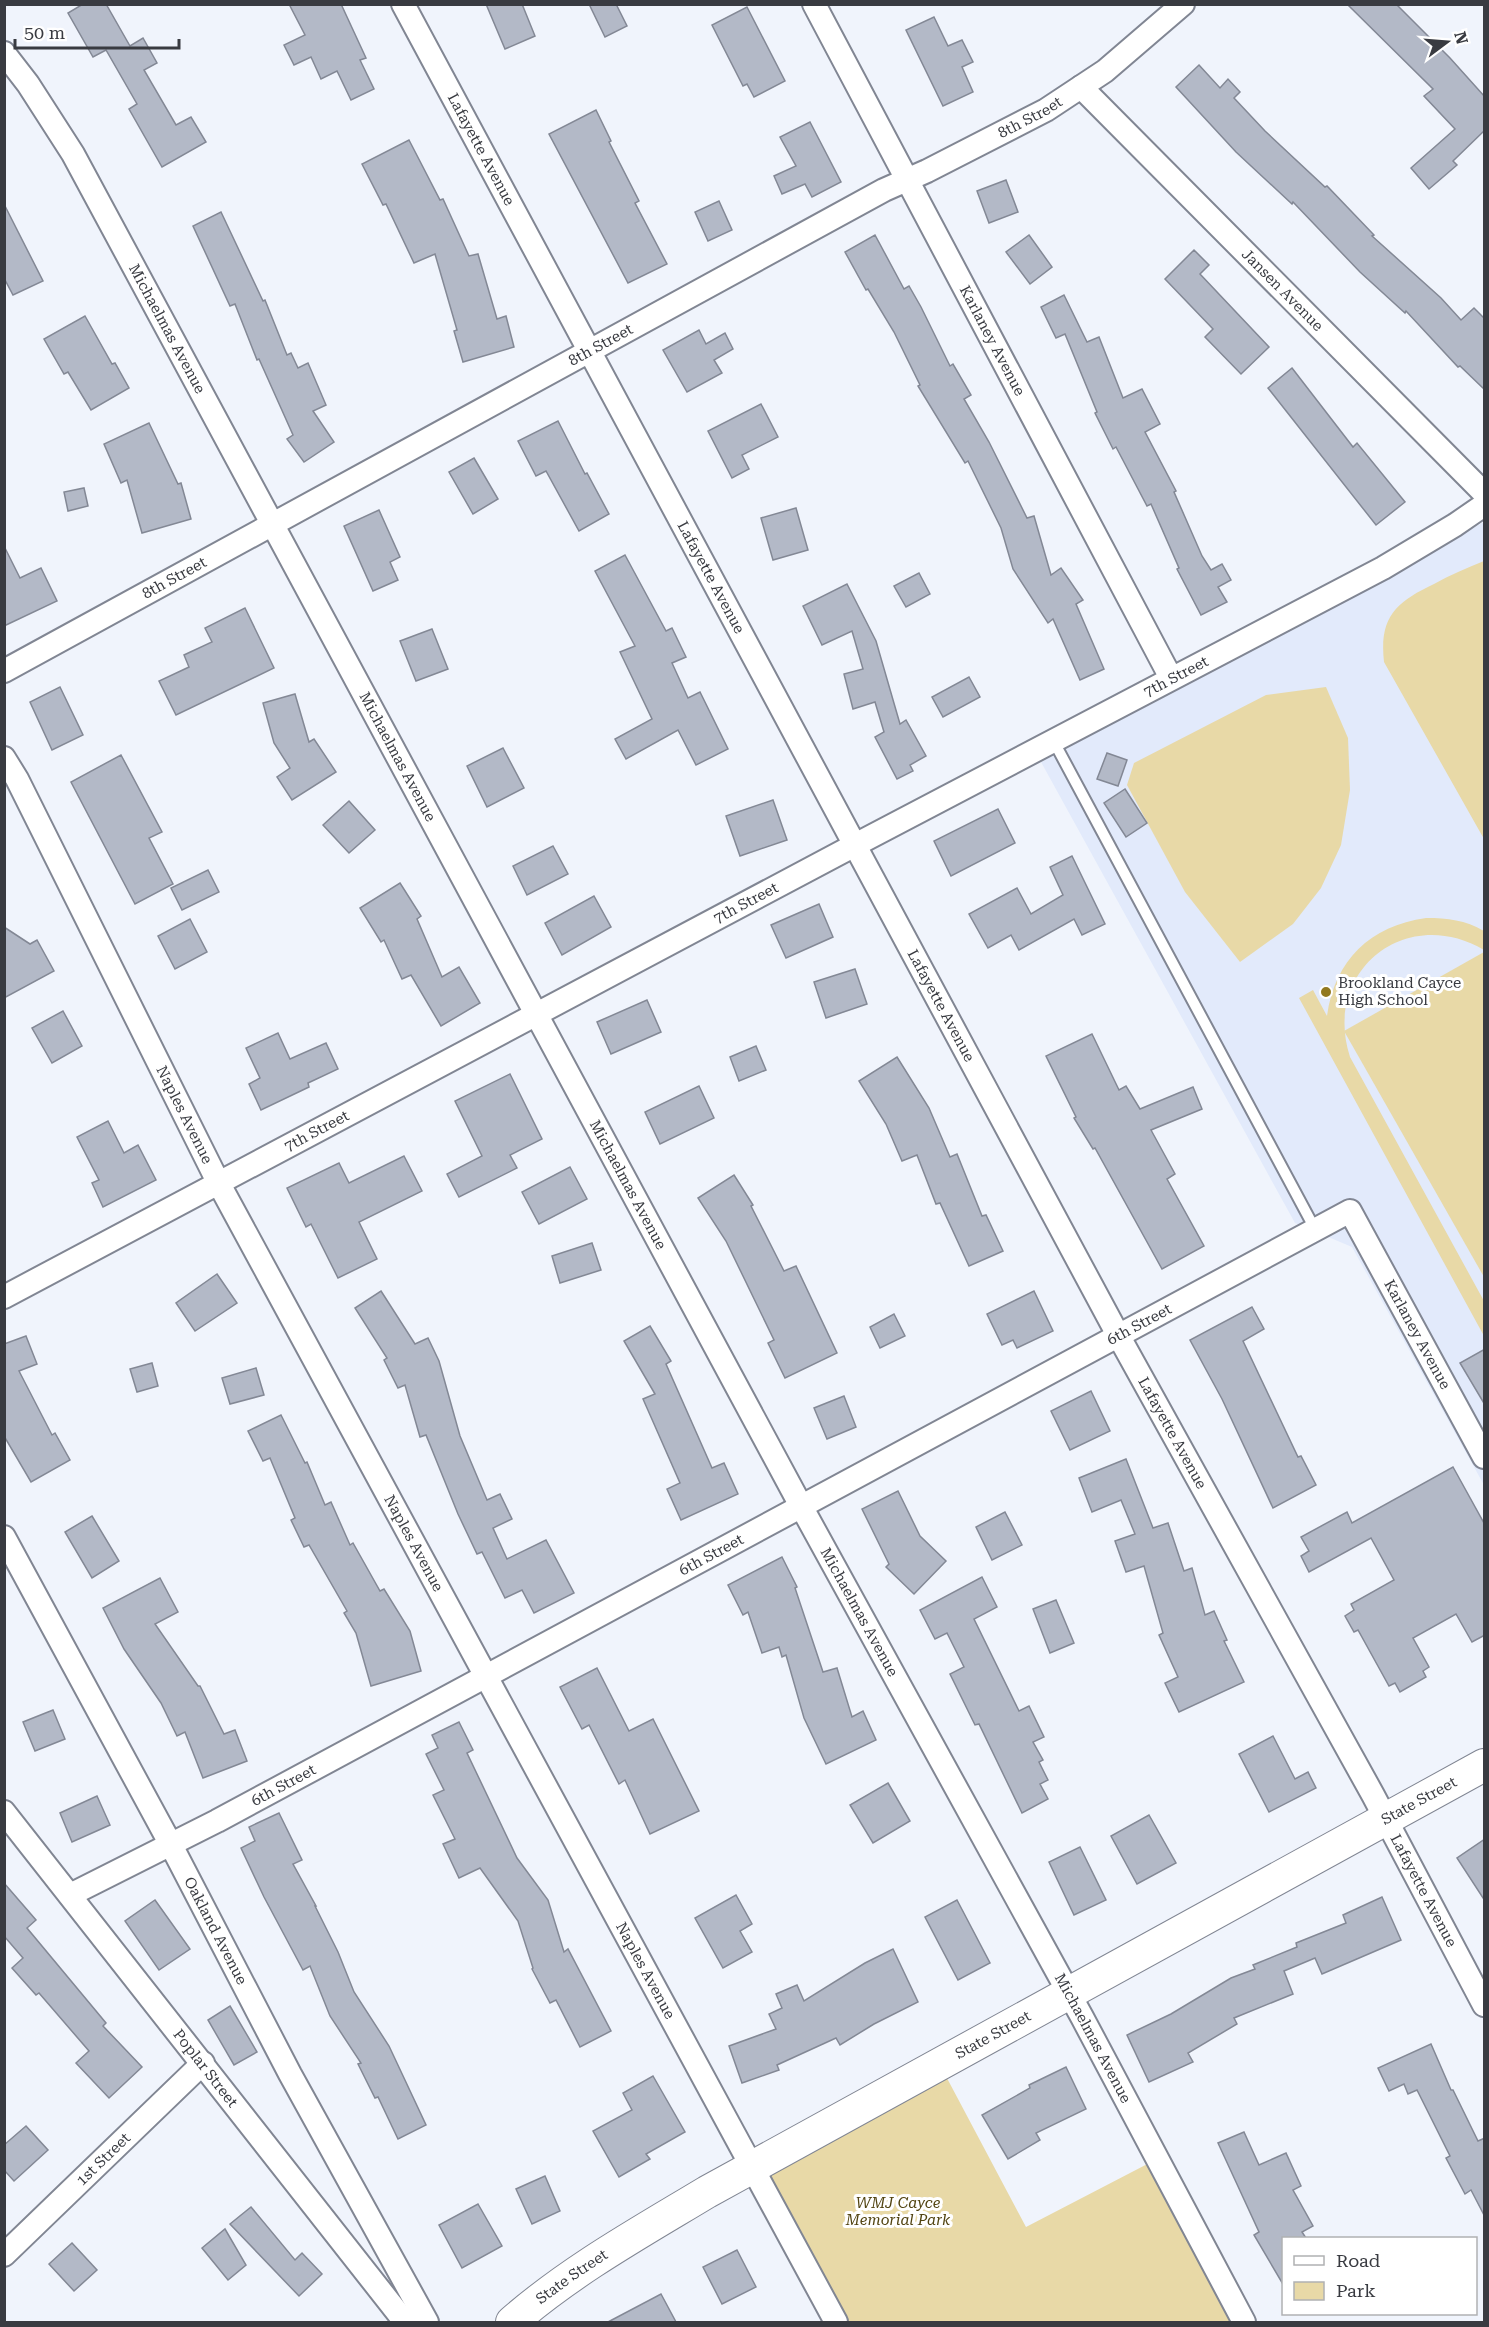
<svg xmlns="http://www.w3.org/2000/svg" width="1489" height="2327" viewBox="0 0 1489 2327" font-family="'Roboto Serif',serif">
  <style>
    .built { fill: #e2eafb }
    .green { fill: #e8d9a7 }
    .building { fill: #b3b9c7; stroke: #838895; stroke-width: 1.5 }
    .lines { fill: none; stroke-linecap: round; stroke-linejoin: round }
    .service-casing { stroke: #818693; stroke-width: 14 }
    .minor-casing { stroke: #818693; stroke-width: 26 }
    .secondary-casing { stroke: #818693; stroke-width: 34 }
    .service { stroke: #fff; stroke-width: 10 }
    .minor { stroke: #fff; stroke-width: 22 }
    .secondary { stroke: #fff; stroke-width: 32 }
    .poi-dot { fill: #92791f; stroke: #fff; stroke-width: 2 }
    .labels { text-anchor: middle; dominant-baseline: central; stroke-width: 6; stroke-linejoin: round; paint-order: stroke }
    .street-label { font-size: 15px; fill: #393b41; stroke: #fff }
    .poi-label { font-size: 15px; fill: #393b41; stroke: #fff; text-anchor: start }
    .park-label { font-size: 15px; font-style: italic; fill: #514310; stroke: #fff }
  </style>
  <rect width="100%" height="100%" fill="#f0f4fc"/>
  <path class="built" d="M1484 522V1485L1352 1247 1295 1223 1041 762Z"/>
  <g class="green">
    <path d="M1484 561V839L1384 662C1379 617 1396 602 1434 584 1450 575 1467 568 1484 561Z"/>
    <path d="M1326 687 1348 738 1350 790 1341 845 1321 888 1293 924 1240 962 1185 892 1127 785 1134 763 1266 695Z"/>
    <path d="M1426 918C1448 918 1465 920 1484 931V950C1406 904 1322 971 1350 1057L1484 1301V1336L1299 998 1313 990 1327 1016C1335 960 1370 926 1426 918Z"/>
    <path d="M1484 952V1277L1344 1031Z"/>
    <path d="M940 2065 1026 2227 1157 2159 1244 2322H836L753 2166Z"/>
  </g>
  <g class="building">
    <path d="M83 4H106L130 46 143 38 157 63 144 70 176 125 191 117 206 142 162 167 129 109 137 104 106 50 93 57 68 13Z"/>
    <path d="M289 4H341L366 58 360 60 374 89 351 100 337 71 321 79 311 57 294 65 284 45 305 35Z"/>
    <path d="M486 4H522L535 36 505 49Z"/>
    <path d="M589 4H616L627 26 605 37Z"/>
    <path d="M1347 4H1396L1450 58 1485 97V130L1453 161 1457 165 1429 189 1411 168 1455 129 1424 96 1433 89Z"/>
    <path d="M747 7 785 81 754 97 747 84 743 86 712 25Z"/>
    <path d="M934 17 948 46 962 40 973 62 962 67 973 92 943 106 906 30Z"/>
    <path d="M1199 65 1220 88 1228 79 1240 92 1234 98 1265 131 1325 187 1327 186 1374 235 1372 236 1441 298 1461 320 1474 308 1485 319V390L1460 366 1458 367 1406 311 1405 313 1360 272 1293 202 1292 204 1236 152 1176 87Z"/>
    <path d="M596 110 611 141 609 142 639 201 635 203 667 264 628 283 549 134Z"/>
    <path d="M810 122 841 182 812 197 805 184 782 194 774 176 796 166 780 137Z"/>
    <path d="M409 140 440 200 443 199 469 256 478 254 497 319 506 316 514 347 463 362 454 331 457 330 435 254 414 263 386 204 383 205 362 164Z"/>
    <path d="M1006 180 1018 212 989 223 977 191Z"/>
    <path d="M719 201 732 230 708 241 695 212Z"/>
    <path d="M4 204 43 281 13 295 4 278Z"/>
    <path d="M221 212 263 301 265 300 287 355 291 353 298 368 308 363 326 405 313 411 334 442 304 462 287 439 293 435 259 359 257 360 235 304 230 306 193 226Z"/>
    <path d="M875 235 904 289 909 286 921 307 950 366 953 364 971 395 964 399 989 442 1027 518 1034 516 1051 575 1061 568 1083 600 1076 604 1104 669 1080 680 1053 619 1048 623 1013 569 1001 528 968 461 965 463 918 386 920 385 894 332 868 289 866 290 845 252Z"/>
    <path d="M1029 235 1052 267 1030 284 1006 252Z"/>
    <path d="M1194 250 1209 265 1200 274 1269 347 1241 374 1205 337 1213 329 1165 279Z"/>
    <path d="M1064 295 1087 342 1099 337 1123 398 1142 389 1160 424 1145 432 1176 491 1174 492 1202 556 1211 570 1222 564 1231 580 1218 587 1227 602 1201 615 1177 569 1179 568 1151 504 1147 506 1116 447 1113 449 1095 413 1097 412 1065 334 1056 338 1041 307Z"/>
    <path d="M85 316 112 364 115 363 129 388 91 410 68 372 64 374 44 339Z"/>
    <path d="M699 330 706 344 725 333 733 349 714 360 722 373 687 392 663 350Z"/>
    <path d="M1292 368 1353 447 1357 443 1405 502 1376 525 1268 388Z"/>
    <path d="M761 404 778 437 742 455 749 469 732 478 708 431Z"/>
    <path d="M558 421 585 474 587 473 609 514 579 531 546 471 536 476 518 441Z"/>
    <path d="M149 423 178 484 181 483 191 519 142 533 127 480 121 483 104 444Z"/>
    <path d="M474 458 498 499 473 514 449 472Z"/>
    <path d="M84 488 88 506 68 511 64 492Z"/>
    <path d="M796 508 808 550 773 560 761 518Z"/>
    <path d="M379 510 400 557 390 562 398 580 373 591 344 526Z"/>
    <path d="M4 546 20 578 41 568 57 601 4 626Z"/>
    <path d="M625 555 666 631 672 628 686 657 672 663 688 698 700 692 728 749 696 765 678 730 626 759 615 739 652 719 620 652 635 646 595 571Z"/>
    <path d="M919 573 930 594 906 607 894 586Z"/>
    <path d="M847 584 876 641 900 724 906 720 926 756 910 765 913 771 897 779 875 737 884 732 875 702 853 709 844 674 863 669 852 631 822 645 803 606Z"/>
    <path d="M245 608 274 668 176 715 159 681 189 667 184 655 212 642 205 628Z"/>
    <path d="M432 629 448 669 416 681 400 641Z"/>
    <path d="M969 677 980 697 943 717 932 697Z"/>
    <path d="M60 687 83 735 52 750 30 702Z"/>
    <path d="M295 694 309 742 314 739 336 772 292 800 277 777 290 768 274 743 263 703Z"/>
    <path d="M503 748 524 788 487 807 467 766Z"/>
    <path d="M1107 753 1127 760 1118 786 1097 779Z"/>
    <path d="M121 755 162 832 149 838 173 884 135 904 71 782Z"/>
    <path d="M1125 789 1147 823 1126 837 1104 803Z"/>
    <path d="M773 800 787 840 740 856 726 816Z"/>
    <path d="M349 801 375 830 349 853 323 825Z"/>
    <path d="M998 809 1015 843 951 876 934 841Z"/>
    <path d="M553 846 568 874 527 895 513 866Z"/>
    <path d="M1072 856 1105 924 1082 935 1074 919 1019 950 1011 935 988 948 969 914 1017 888 1031 914 1063 895 1050 867Z"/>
    <path d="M208 870 219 892 182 910 171 888Z"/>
    <path d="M400 883 421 916 417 919 442 977 459 967 480 1003 441 1026 411 975 402 979 384 940 381 942 360 908Z"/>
    <path d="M594 896 611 927 562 955 545 923Z"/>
    <path d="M819 904 833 937 786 958 771 925Z"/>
    <path d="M190 919 207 952 175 969 158 936Z"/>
    <path d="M4 927 30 944 37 940 54 971 4 998Z"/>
    <path d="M855 969 867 1004 826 1018 814 982Z"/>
    <path d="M647 1000 661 1032 611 1054 597 1022Z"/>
    <path d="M63 1011 82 1046 52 1063 32 1028Z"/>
    <path d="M278 1033 290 1059 326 1043 338 1069 308 1083 309 1087 261 1110 249 1084 260 1078 246 1048Z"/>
    <path d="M1092 1034 1119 1090 1126 1086 1140 1109 1193 1087 1202 1109 1151 1130 1175 1174 1167 1179 1204 1246 1162 1269 1095 1148 1093 1149 1074 1118 1076 1117 1046 1056Z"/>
    <path d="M756 1046 766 1070 739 1081 730 1057Z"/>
    <path d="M897 1057 929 1108 950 1157 957 1154 982 1216 986 1215 1003 1251 969 1266 940 1203 936 1204 917 1155 902 1161 886 1124 859 1081Z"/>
    <path d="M510 1074 542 1139 510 1155 517 1168 459 1197 447 1174 482 1156 455 1101Z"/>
    <path d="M699 1086 714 1118 660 1144 645 1112Z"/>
    <path d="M108 1121 124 1153 138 1145 156 1180 103 1207 92 1183 99 1180 77 1137Z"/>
    <path d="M404 1156 422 1191 359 1222 377 1259 338 1278 311 1224 306 1227 287 1188 339 1163 349 1183Z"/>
    <path d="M570 1167 587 1199 539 1224 522 1192Z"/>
    <path d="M734 1175 753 1205 751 1206 784 1271 796 1266 837 1353 785 1378 768 1343 774 1340 726 1241 698 1198Z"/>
    <path d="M592 1243 601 1270 560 1283 552 1256Z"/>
    <path d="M217 1274 237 1303 195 1331 176 1303Z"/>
    <path d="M381 1291 415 1344 428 1338 439 1361 460 1436 487 1500 500 1494 512 1519 493 1528 507 1559 546 1540 574 1593 534 1613 522 1590 505 1598 482 1552 477 1554 458 1514 426 1435 420 1437 405 1385 398 1388 384 1360 387 1358 355 1308Z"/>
    <path d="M1034 1291 1053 1331 1017 1348 1013 1340 1002 1345 987 1314Z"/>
    <path d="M1252 1307 1264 1329 1243 1341 1298 1457 1301 1456 1316 1485 1273 1508 1222 1399 1190 1340Z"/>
    <path d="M894 1314 905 1336 880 1348 870 1327Z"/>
    <path d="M650 1326 671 1361 666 1364 712 1468 724 1463 738 1494 681 1520 667 1489 680 1483 643 1399 655 1394 624 1341Z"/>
    <path d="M26 1336 37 1364 19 1371 52 1435 55 1433 70 1460 31 1482 4 1436V1344Z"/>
    <path d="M1485 1349V1405L1460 1363Z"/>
    <path d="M152 1363 158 1386 137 1392 130 1369Z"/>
    <path d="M256 1368 264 1395 230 1404 222 1378Z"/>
    <path d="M1091 1391 1110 1431 1070 1450 1051 1411Z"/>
    <path d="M844 1396 856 1427 827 1439 814 1408Z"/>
    <path d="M281 1415 305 1463 307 1462 325 1505 331 1502 350 1545 353 1543 380 1591 384 1589 410 1631 421 1671 371 1686 356 1633 344 1613 347 1611 309 1545 304 1547 291 1520 295 1518 270 1458 263 1461 248 1431Z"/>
    <path d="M1126 1459 1153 1528 1168 1523 1184 1571 1192 1568 1205 1615 1214 1611 1227 1640 1224 1641 1244 1682 1179 1712 1165 1683 1178 1677 1159 1635 1163 1633 1144 1566 1126 1572 1115 1541 1135 1534 1121 1500 1092 1512 1079 1478Z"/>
    <path d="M1453 1467 1485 1525V1635L1472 1642 1456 1614 1413 1638 1429 1667 1423 1671 1426 1677 1400 1692 1395 1683 1389 1686 1358 1630 1354 1632 1345 1616 1354 1610 1351 1604 1394 1580 1371 1538 1309 1572 1301 1556 1309 1551 1301 1537 1347 1512 1352 1523Z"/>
    <path d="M898 1491 920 1536 946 1561 914 1594 886 1567 889 1564 862 1509Z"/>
    <path d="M1005 1512 1022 1545 992 1560 976 1527Z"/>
    <path d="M92 1516 119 1561 92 1578 65 1532Z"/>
    <path d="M782 1557 797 1587 795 1588 823 1672 837 1668 852 1717 863 1711 876 1740 826 1764 804 1718 786 1655 782 1657 779 1647 762 1653 748 1612 743 1615 728 1585Z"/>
    <path d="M982 1577 997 1607 974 1619 1019 1711 1029 1706 1044 1737 1033 1742 1043 1760 1039 1762 1048 1780 1040 1784 1048 1799 1022 1813 979 1724 975 1725 950 1674 964 1667 947 1633 935 1639 920 1610Z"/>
    <path d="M160 1578 178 1612 155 1624 198 1686H200L224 1734 235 1730 247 1761 203 1778 185 1732 177 1736 161 1703 124 1649 103 1608Z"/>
    <path d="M1056 1600 1074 1643 1050 1653 1033 1609Z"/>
    <path d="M597 1668 629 1731 653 1719 699 1811 650 1834 625 1780 619 1784 589 1725 582 1729 560 1687Z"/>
    <path d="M53 1710 65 1739 35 1751 23 1722Z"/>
    <path d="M459 1722 473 1750 467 1753 517 1858 548 1900 564 1952 568 1949 611 2031 580 2047 556 2000 550 2003 532 1969 533 1968 518 1921 480 1868 459 1878 443 1844 455 1839 433 1795 444 1790 426 1754 438 1748 432 1735Z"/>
    <path d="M1273 1736 1295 1779 1308 1772 1316 1788 1269 1812 1239 1754Z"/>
    <path d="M888 1783 910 1821 873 1843 850 1805Z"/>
    <path d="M97 1796 110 1825 72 1842 60 1813Z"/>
    <path d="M279 1813 302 1860 293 1864 316 1906H315L338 1952 354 1992 389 2046 426 2125 398 2139 378 2097 375 2098 358 2064 361 2063 330 2016 310 1966 303 1970 264 1897 241 1848 255 1841 249 1827Z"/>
    <path d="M1149 1815 1176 1863 1137 1884 1111 1836Z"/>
    <path d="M1485 1839V1901L1457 1858Z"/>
    <path d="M1080 1847 1106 1900 1074 1915 1049 1862Z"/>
    <path d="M4 1883 36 1920 27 1928 106 2023 103 2026 142 2067 109 2098 76 2063 89 2051 39 1993 36 1995 12 1968 23 1958 4 1936Z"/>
    <path d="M736 1895 752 1924 740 1931 752 1952 723 1968 695 1918Z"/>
    <path d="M1382 1897 1401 1940 1322 1974 1315 1958 1284 1971 1293 1994 1234 2018 1237 2024 1188 2053 1193 2062 1149 2082 1127 2035 1171 2014 1231 1978 1255 1969 1253 1965 1297 1947 1296 1943 1346 1923 1343 1915Z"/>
    <path d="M155 1900 190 1949 159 1970 125 1921Z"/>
    <path d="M957 1900 990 1963 958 1980 925 1917Z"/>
    <path d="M893 1949 918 2002 874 2024 840 2045 836 2038 777 2065 779 2070 742 2083 729 2046 776 2029 769 2014 782 2008 776 1994 797 1985 804 2001 865 1963Z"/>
    <path d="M230 2006 257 2052 234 2065 208 2020Z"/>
    <path d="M1431 2044 1451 2090H1453L1478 2141 1485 2138V2217L1471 2190 1465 2194 1446 2158 1450 2156 1417 2090 1408 2094 1404 2084 1389 2091 1378 2068Z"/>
    <path d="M1066 2067 1086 2109 1036 2133 1040 2140 1008 2159 982 2115 1030 2088 1029 2085Z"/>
    <path d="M653 2076 685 2132 646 2154 650 2159 619 2177 593 2131 632 2110 623 2093Z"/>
    <path d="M26 2126 48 2150 14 2181 4 2170V2145Z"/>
    <path d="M1244 2132 1259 2165 1286 2153 1301 2186 1293 2190 1313 2226 1302 2232 1306 2238H1284V2286L1254 2235 1259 2232 1218 2143Z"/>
    <path d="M545 2176 560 2211 532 2224 516 2189Z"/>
    <path d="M478 2204 502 2246 462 2268 439 2225Z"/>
    <path d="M251 2207 295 2260 302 2253 322 2274 299 2296 230 2224Z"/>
    <path d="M225 2229 246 2265 228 2280 202 2248Z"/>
    <path d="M72 2243 97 2270 74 2291 49 2264Z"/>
    <path d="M737 2250 756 2287 722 2304 703 2267Z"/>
    <path d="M661 2294 676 2322H608Z"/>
  </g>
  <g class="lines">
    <defs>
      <path id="service" d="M1053 740 1315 1229"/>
      <g id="minor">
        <path id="s1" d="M403 4 1118 1335 1373 1795 1484 2005"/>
        <path id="s2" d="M814 4 1171 678"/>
        <path id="s3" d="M4 53 28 84 73 154 801 1506 1082 2017 1244 2322"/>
        <path id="s4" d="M1081 87 1484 493"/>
        <path id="s5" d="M4 671 884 190 927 171 1046 110 1105 71 1183 4"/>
        <path id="s6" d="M4 758 17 779 218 1182 836 2322"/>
        <path id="s7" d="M4 1297 855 845 1383 568 1455 525 1484 505"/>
        <path id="s8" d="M4 1537 171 1845 290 2074 427 2322"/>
        <path id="s9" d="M4 1812 405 2322"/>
        <path id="s10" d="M70 1895 217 1821 1350 1211 1484 1457"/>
        <path id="s11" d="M4 2255 203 2063"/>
      </g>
      <g id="secondary">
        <path id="s12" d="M512 2322C572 2270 639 2233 707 2192L1484 1765"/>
      </g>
    </defs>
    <use href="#service" class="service-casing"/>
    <use href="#minor" class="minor-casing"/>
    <use href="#secondary" class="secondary-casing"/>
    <use href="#service" class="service"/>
    <use href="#minor" class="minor"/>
    <use href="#secondary" class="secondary"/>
  </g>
  <circle class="poi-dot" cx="1326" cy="992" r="6"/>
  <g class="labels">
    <g class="street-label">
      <text stroke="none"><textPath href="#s5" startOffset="1166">8th Street</textPath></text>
      <text stroke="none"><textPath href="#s1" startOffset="165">Lafayette Avenue</textPath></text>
      <text stroke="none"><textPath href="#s4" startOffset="286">Jansen Avenue</textPath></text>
      <text stroke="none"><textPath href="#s3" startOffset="321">Michaelmas Avenue</textPath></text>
      <text stroke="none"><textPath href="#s2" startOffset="381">Karlaney Avenue</textPath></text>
      <text stroke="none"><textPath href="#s5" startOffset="680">8th Street</textPath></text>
      <text stroke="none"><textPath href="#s5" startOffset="194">8th Street</textPath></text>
      <text stroke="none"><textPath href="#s1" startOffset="651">Lafayette Avenue</textPath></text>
      <text stroke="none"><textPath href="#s7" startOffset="1326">7th Street</textPath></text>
      <text stroke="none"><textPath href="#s3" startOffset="807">Michaelmas Avenue</textPath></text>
      <text stroke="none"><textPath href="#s7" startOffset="840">7th Street</textPath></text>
      <text stroke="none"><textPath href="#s1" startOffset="1137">Lafayette Avenue</textPath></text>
      <text stroke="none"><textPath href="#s6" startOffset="400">Naples Avenue</textPath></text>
      <text stroke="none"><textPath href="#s7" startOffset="354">7th Street</textPath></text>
      <text stroke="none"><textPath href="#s3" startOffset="1293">Michaelmas Avenue</textPath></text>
      <text stroke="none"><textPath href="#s10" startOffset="1212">6th Street</textPath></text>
      <text stroke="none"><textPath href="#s10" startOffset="1592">Karlaney Avenue</textPath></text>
      <text stroke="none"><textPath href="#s1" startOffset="1623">Lafayette Avenue</textPath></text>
      <text stroke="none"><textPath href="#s6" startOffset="886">Naples Avenue</textPath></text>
      <text stroke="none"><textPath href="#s10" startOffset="726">6th Street</textPath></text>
      <text stroke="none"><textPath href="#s3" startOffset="1779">Michaelmas Avenue</textPath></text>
      <text stroke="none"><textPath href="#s10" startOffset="240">6th Street</textPath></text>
      <text stroke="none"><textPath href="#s12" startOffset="1047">State Street</textPath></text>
      <text stroke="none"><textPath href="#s1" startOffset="2145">Lafayette Avenue</textPath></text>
      <text stroke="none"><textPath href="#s8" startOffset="447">Oakland Avenue</textPath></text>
      <text stroke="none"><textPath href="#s6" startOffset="1372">Naples Avenue</textPath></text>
      <text stroke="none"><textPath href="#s12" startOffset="561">State Street</textPath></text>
      <text stroke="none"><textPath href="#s3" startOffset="2265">Michaelmas Avenue</textPath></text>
      <text stroke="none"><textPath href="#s9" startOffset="326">Poplar Street</textPath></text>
      <text stroke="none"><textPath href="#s11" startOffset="138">1st Street</textPath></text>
      <text stroke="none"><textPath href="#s12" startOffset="75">State Street</textPath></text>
    </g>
    <g class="poi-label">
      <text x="1338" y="983">Brookland Cayce<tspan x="1338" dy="17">High School</tspan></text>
    </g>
    <g class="park-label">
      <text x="898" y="2203">WMJ Cayce<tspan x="898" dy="17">Memorial Park</tspan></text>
    </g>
  </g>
  <rect width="1489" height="2327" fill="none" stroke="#393b41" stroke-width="12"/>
  <rect x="1282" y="2237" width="195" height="78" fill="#ffffff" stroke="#b0b1b3" stroke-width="1.5"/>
  <rect x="1294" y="2256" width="30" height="9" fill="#ffffff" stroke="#b0b1b3" stroke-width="1.5"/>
  <text x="1336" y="2267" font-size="18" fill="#393b41">Road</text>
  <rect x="1294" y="2282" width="30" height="18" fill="#e8d9a7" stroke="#b0b1b3" stroke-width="1.5"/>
  <text x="1336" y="2297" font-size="18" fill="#393b41">Park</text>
  <g transform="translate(1447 42) rotate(74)" stroke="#ffffff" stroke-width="4.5" paint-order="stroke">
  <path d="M0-4.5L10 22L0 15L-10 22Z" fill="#393b41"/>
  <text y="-9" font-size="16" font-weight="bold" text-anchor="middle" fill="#393b41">N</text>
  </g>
  <path d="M15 39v9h164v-9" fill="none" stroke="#393b41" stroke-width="3"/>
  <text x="24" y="39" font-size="18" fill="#393b41" stroke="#ffffff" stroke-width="4.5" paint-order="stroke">50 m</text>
</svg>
